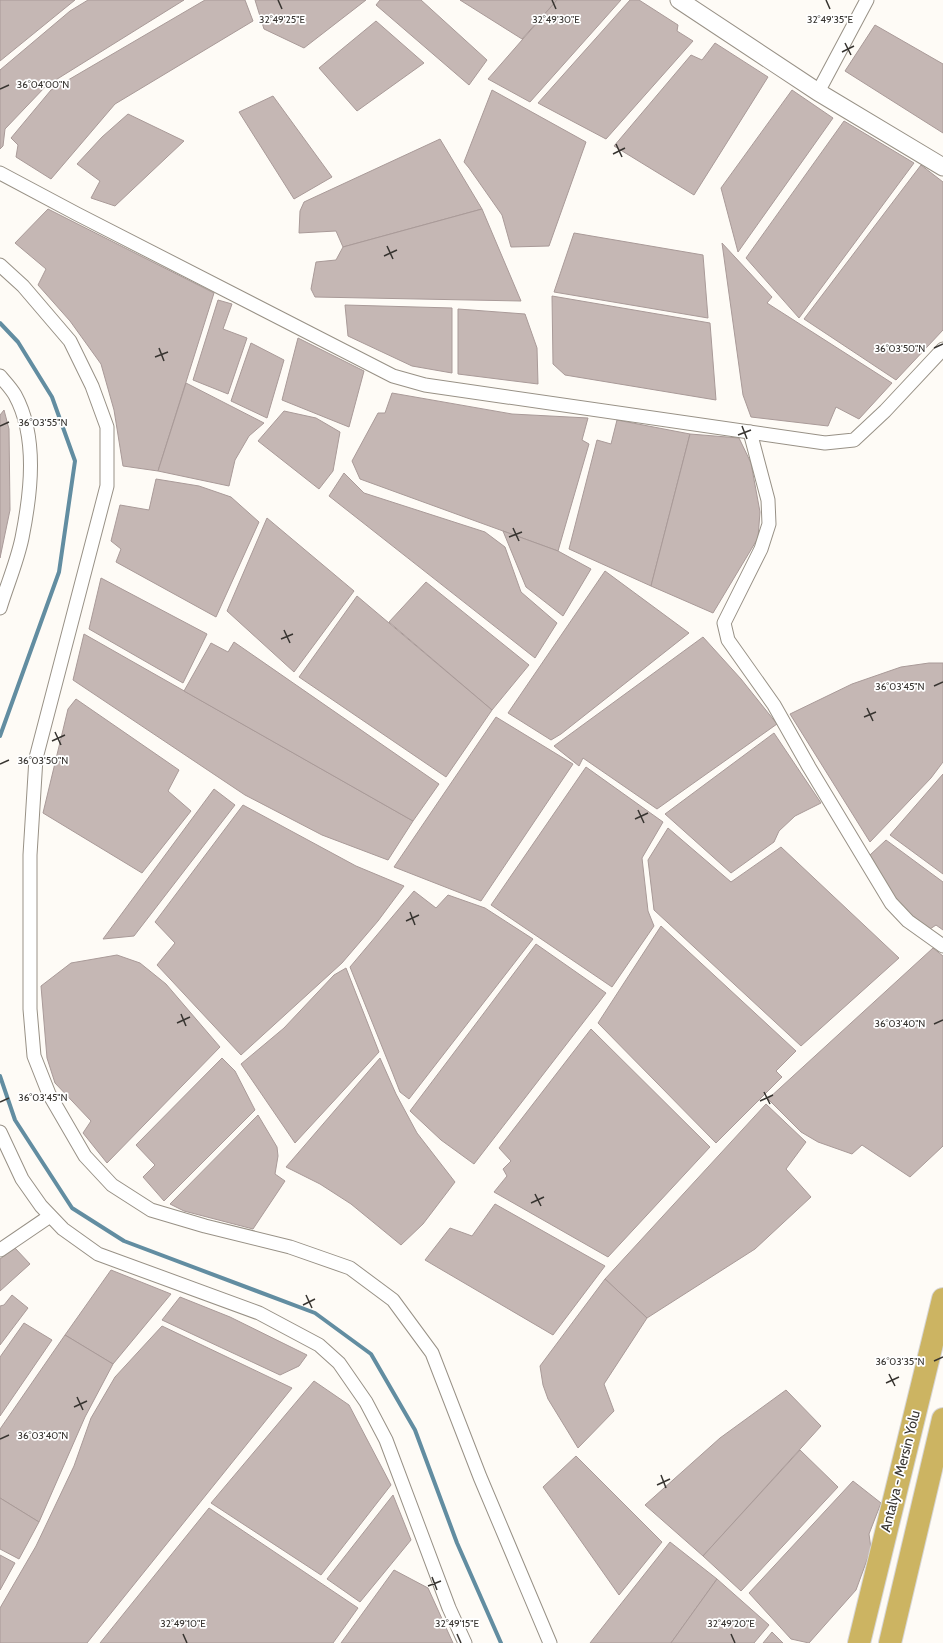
<svg xmlns="http://www.w3.org/2000/svg" width="943" height="1643" viewBox="0 0 943 1643" font-family="Cabin,sans-serif">
  <style>
    .lines { fill: none; stroke-linecap: round; stroke-linejoin: round }
    .stream { stroke: #628da1; stroke-width: 4 }
    .building { fill: #c5b7b4; stroke: #a99a98 }
    .minor-casing { stroke: #989186; stroke-width: 15 }
    .tertiary-casing { stroke: #989186; stroke-width: 19 }
    .trunk-casing { stroke: #d7d6d6; stroke-width: 24 }
    .minor { stroke: #fff; stroke-width: 13 }
    .tertiary { stroke: #fff; stroke-width: 17 }
    .trunk { stroke: #ccb462; stroke-width: 22 }
    .ticks { fill: none; stroke: #373430; stroke-width: 1.5 }
    .labels { text-anchor: middle; dominant-baseline: central; stroke-width: 3.5; stroke-linejoin: round; paint-order: stroke }
    .street-label { font-size: 14px; fill: #373430; stroke: #fff }
    .ticks-label { font-size: 10px; text-anchor: middle; fill: #373430; stroke: #fff; stroke-width: 3.5; stroke-linejoin: round; paint-order: stroke }
  </style>
  <rect width="100%" height="100%" fill="#fefbf6"/>
  <g class="lines">
    <g class="stream">
      <path d="M0 323 18 342 52 397 75 461 59 572 0 736"/>
      <path d="M0 1076 15 1120 72 1208 124 1241 315 1313 371 1354 415 1430 457 1543 501 1643"/>
    </g>
  </g>
  <g class="building">
    <path d="M0 0H75L0 61Z"/>
    <path d="M88 0H184L46 86 5 129 3 146 0 149V70L70 11Z"/>
    <path d="M205 0H245L253 21 115 104 51 179 16 157 18 145 11 138 51 90Z"/>
    <path d="M255 0H366L304 48 264 29Z"/>
    <path d="M380 0H421L487 60 469 85 376 5Z"/>
    <path d="M460 0H557L522 39Z"/>
    <path d="M557 0H621L530 102 488 79Z"/>
    <path d="M630 0H639L678 25 677 31 693 41 606 139 538 103Z"/>
    <path d="M376 21 424 63 357 111 319 68Z"/>
    <path d="M875 25 943 64V133L845 71Z"/>
    <path d="M715 43 768 77 694 195 614 146 691 55 702 60Z"/>
    <path d="M492 90 586 142 549 246 511 247 502 215 469 168 464 162Z"/>
    <path d="M792 90 833 118 738 252 721 188Z"/>
    <path d="M273 96 332 177 294 199 239 112Z"/>
    <path d="M128 114 184 141 115 206 91 198 100 181 77 164 102 137Z"/>
    <path d="M844 121 914 163 799 318 746 258Z"/>
    <path d="M440 139 482 209 343 247 336 231 299 233 300 211 304 202Z"/>
    <path d="M921 165 943 182V330L896 380 804 319Z"/>
    <path d="M48 209 214 293 158 471 123 466 114 410 101 364 70 321 38 285 46 269 15 243Z"/>
    <path d="M482 209 521 301 315 297 311 289 316 262 336 260 343 247Z"/>
    <path d="M574 233 703 255 708 318 554 292Z"/>
    <path d="M722 243 772 297 767 303 892 383 859 419 836 407 828 426 751 417 743 395Z"/>
    <path d="M552 296 710 323 716 400 565 375 553 364Z"/>
    <path d="M218 300 232 304 223 329 247 338 228 394 193 380Z"/>
    <path d="M345 305 452 308V373L412 366 348 336Z"/>
    <path d="M458 309 525 314 537 348 538 384 458 374Z"/>
    <path d="M298 338 364 371 349 427 282 400Z"/>
    <path d="M251 343 284 360 267 418 231 401Z"/>
    <path d="M186 383 264 423 249 436 235 460 229 486 158 471Z"/>
    <path d="M392 393 512 414 588 418 582 440 589 444 558 551 360 479 352 461 378 413H385Z"/>
    <path d="M4 410 9 429 10 510 0 558V415Z"/>
    <path d="M284 411 316 418 340 432 333 471 319 489 258 441Z"/>
    <path d="M617 420 690 434 651 586 569 549 597 440 611 444Z"/>
    <path d="M690 434 739 438 751 463 760 512 758 538 713 613 651 586Z"/>
    <path d="M344 473 364 493 485 532 505 547 521 592 557 623 535 658 329 496Z"/>
    <path d="M156 479 199 486 231 497 259 522 216 617 116 562 121 549 111 541 120 505 149 510Z"/>
    <path d="M267 518 354 591 294 672 227 611Z"/>
    <path d="M503 531 558 551 591 569 563 616 526 587Z"/>
    <path d="M605 571 689 633 561 734 551 740 508 713Z"/>
    <path d="M101 578 207 634 183 683 89 629Z"/>
    <path d="M426 582 529 665 492 710 389 622Z"/>
    <path d="M357 596 492 710 446 777 299 677Z"/>
    <path d="M84 634 413 821 388 860 322 835 245 795 73 680Z"/>
    <path d="M703 637 741 679 777 724 657 809 583 758 579 766 554 746Z"/>
    <path d="M234 642 439 784 413 821 184 691 211 643 228 652Z"/>
    <path d="M929 663H943V762L931 778 870 842 790 714 852 684 901 667Z"/>
    <path d="M76 699 179 770 168 791 191 811 142 873 43 813 68 709Z"/>
    <path d="M496 717 573 764 481 901 394 867Z"/>
    <path d="M774 733 821 803 795 816 779 831 774 842 731 873 665 814Z"/>
    <path d="M586 767 663 822 642 858 648 911 654 926 612 987 491 905Z"/>
    <path d="M943 774V874L890 835Z"/>
    <path d="M214 789 235 805 134 936 103 939Z"/>
    <path d="M243 805 356 866 404 886 378 921 342 963 241 1055 157 965 175 943 155 922Z"/>
    <path d="M668 828 731 882 781 847 899 958 801 1046 654 910 648 860Z"/>
    <path d="M886 840 943 882V930L936 925 930 929 909 913 894 897 870 855Z"/>
    <path d="M414 891 436 908 448 895 485 908 533 939 409 1099 400 1092 393 1074 350 967Z"/>
    <path d="M661 926 796 1051 776 1071 782 1077 716 1143 598 1023Z"/>
    <path d="M536 944 606 993 474 1164 441 1140 410 1111Z"/>
    <path d="M933 948 943 956V1146L910 1177 862 1145 852 1154 818 1142 801 1132 768 1099Z"/>
    <path d="M117 955 140 963 166 984 220 1047 107 1163 83 1133 91 1121 55 1083 47 1058 41 986 71 963Z"/>
    <path d="M346 968 379 1052 295 1143 241 1064 284 1028 334 975Z"/>
    <path d="M591 1029 710 1147 608 1257 494 1192 507 1176 503 1169 511 1161 499 1148Z"/>
    <path d="M222 1058 235 1071 255 1110 164 1201 143 1177 155 1165 136 1145Z"/>
    <path d="M380 1058 396 1094 417 1133 455 1182 423 1224 401 1245 351 1204 320 1184 286 1167Z"/>
    <path d="M766 1104 806 1142 786 1169 811 1197 755 1249 647 1318 605 1279Z"/>
    <path d="M258 1115 277 1147 278 1156 275 1174 285 1181 253 1229 184 1211 170 1204Z"/>
    <path d="M495 1204 605 1266 553 1335 425 1260 450 1228 472 1236Z"/>
    <path d="M15 1248 30 1264 0 1291V1259Z"/>
    <path d="M111 1270 171 1294 113 1364 65 1335Z"/>
    <path d="M605 1279 647 1318 604 1384 614 1411 578 1448 548 1399 543 1385 540 1366Z"/>
    <path d="M12 1295 28 1308 0 1345V1306L4 1305Z"/>
    <path d="M180 1297 230 1317 307 1355 299 1366 280 1375 162 1320Z"/>
    <path d="M24 1323 52 1340 0 1416V1357Z"/>
    <path d="M162 1326 292 1388 87 1643H0V1608L36 1546 74 1466 91 1418 115 1377Z"/>
    <path d="M65 1335 113 1364 85 1417 39 1522 0 1498V1429Z"/>
    <path d="M314 1381 349 1405 391 1485 321 1575 211 1503Z"/>
    <path d="M786 1390 821 1426 703 1556 645 1505 720 1438Z"/>
    <path d="M800 1450 838 1487 741 1591 703 1556Z"/>
    <path d="M576 1456 662 1542 619 1595 543 1487Z"/>
    <path d="M853 1481 881 1503 869 1534 871 1549 856 1590 809 1643 791 1639 749 1593Z"/>
    <path d="M393 1495 411 1540 360 1602 327 1579Z"/>
    <path d="M0 1498 39 1522 19 1559 0 1549Z"/>
    <path d="M209 1508 358 1608 333 1643H100Z"/>
    <path d="M670 1542 717 1579 671 1643H590Z"/>
    <path d="M0 1555 15 1563 0 1590Z"/>
    <path d="M394 1570 428 1588 453 1643H341Z"/>
    <path d="M717 1579 769 1625 754 1643H671Z"/>
    <path d="M772 1632 783 1643H763Z"/>
  </g>
  <g class="lines">
    <defs>
      <g id="minor">
        <path d="M818 92 867 0"/>
        <path d="M0 173 77 214 393 376 425 385 825 443 854 440 885 411 943 349"/>
        <path d="M0 265 23 286 70 341 92 386 107 427V486L36 758 30 855V1009L34 1056 49 1094 85 1156 112 1185 151 1210 205 1226 290 1247 350 1268 393 1300 432 1353 480 1477 550 1643"/>
        <path d="M0 376C5 382 11 388 15 395 38 437 31 493 22 538 17 562 7 585 0 608"/>
        <path d="M750 432 768 500 769 524 761 549 724 623 728 640 774 705 809 767 891 903 908 921 943 946"/>
        <path d="M0 1132 22 1179 41 1206 63 1229 98 1254 259 1313 319 1345 339 1363 366 1402 386 1440 449 1608 465 1643"/>
        <path d="M0 1250 50 1216"/>
      </g>
      <path id="tertiary" d="M679 0 818 92 943 167"/>
      <g id="trunk">
        <path d="M859 1643 943 1299"/>
        <path d="M890 1643 943 1419"/>
      </g>
    </defs>
    <use href="#minor" class="minor-casing"/>
    <use href="#tertiary" class="tertiary-casing"/>
    <use href="#trunk" class="trunk-casing"/>
    <use href="#minor" class="minor"/>
    <use href="#tertiary" class="tertiary"/>
    <use href="#trunk" class="trunk"/>
  </g>
  <path class="ticks" d="M278 0 282 9M552 0 556 9M826 0 830 9M845 43 851 55M842 52 854 46M0 89 9 85M616 144 622 157M613 154 625 148M387 246 393 259M384 256 397 250M159 348 164 361M934 348 943 344M155 357 168 352M0 426 9 422M742 426 747 439M738 435 751 430M513 528 519 541M509 537 522 532M284 630 290 643M281 639 293 634M934 686 943 682M867 708 873 721M864 717 876 712M55 732 61 745M52 741 65 735M0 764 9 760M638 810 644 823M635 819 648 813M410 912 415 925M406 921 419 915M181 1014 186 1026M177 1023 190 1017M934 1024 943 1020M764 1092 770 1104M760 1101 773 1095M0 1102 9 1098M535 1194 541 1206M531 1203 544 1197M306 1295 312 1308M303 1305 315 1299M934 1361 943 1357M889 1374 895 1386M886 1383 899 1377M77 1397 83 1410M74 1407 87 1401M0 1439 9 1435M661 1475 666 1488M657 1485 670 1479M432 1577 437 1590M428 1586 441 1581M183 1634 187 1643M457 1634 461 1643M731 1634 735 1643"/>
  <g class="labels">
    <g class="street-label">
      <text transform="translate(900 1471) rotate(-76)">Antalya - Mersin Yolu</text>
    </g>
  </g>
  <g class="ticks-label">
    <text x="556" y="23">32°49'30"E</text>
    <text x="282" y="23">32°49'25"E</text>
    <text x="830" y="23">32°49'35"E</text>
    <text x="43" y="88">36°04'00"N</text>
    <text x="900" y="352">36°03'50"N</text>
    <text x="43" y="426">36°03'55"N</text>
    <text x="900" y="690">36°03'45"N</text>
    <text x="43" y="764">36°03'50"N</text>
    <text x="900" y="1027">36°03'40"N</text>
    <text x="43" y="1101">36°03'45"N</text>
    <text x="900" y="1365">36°03'35"N</text>
    <text x="43" y="1439">36°03'40"N</text>
    <text x="183" y="1627">32°49'10"E</text>
    <text x="457" y="1627">32°49'15"E</text>
    <text x="731" y="1627">32°49'20"E</text>
  </g>
</svg>
